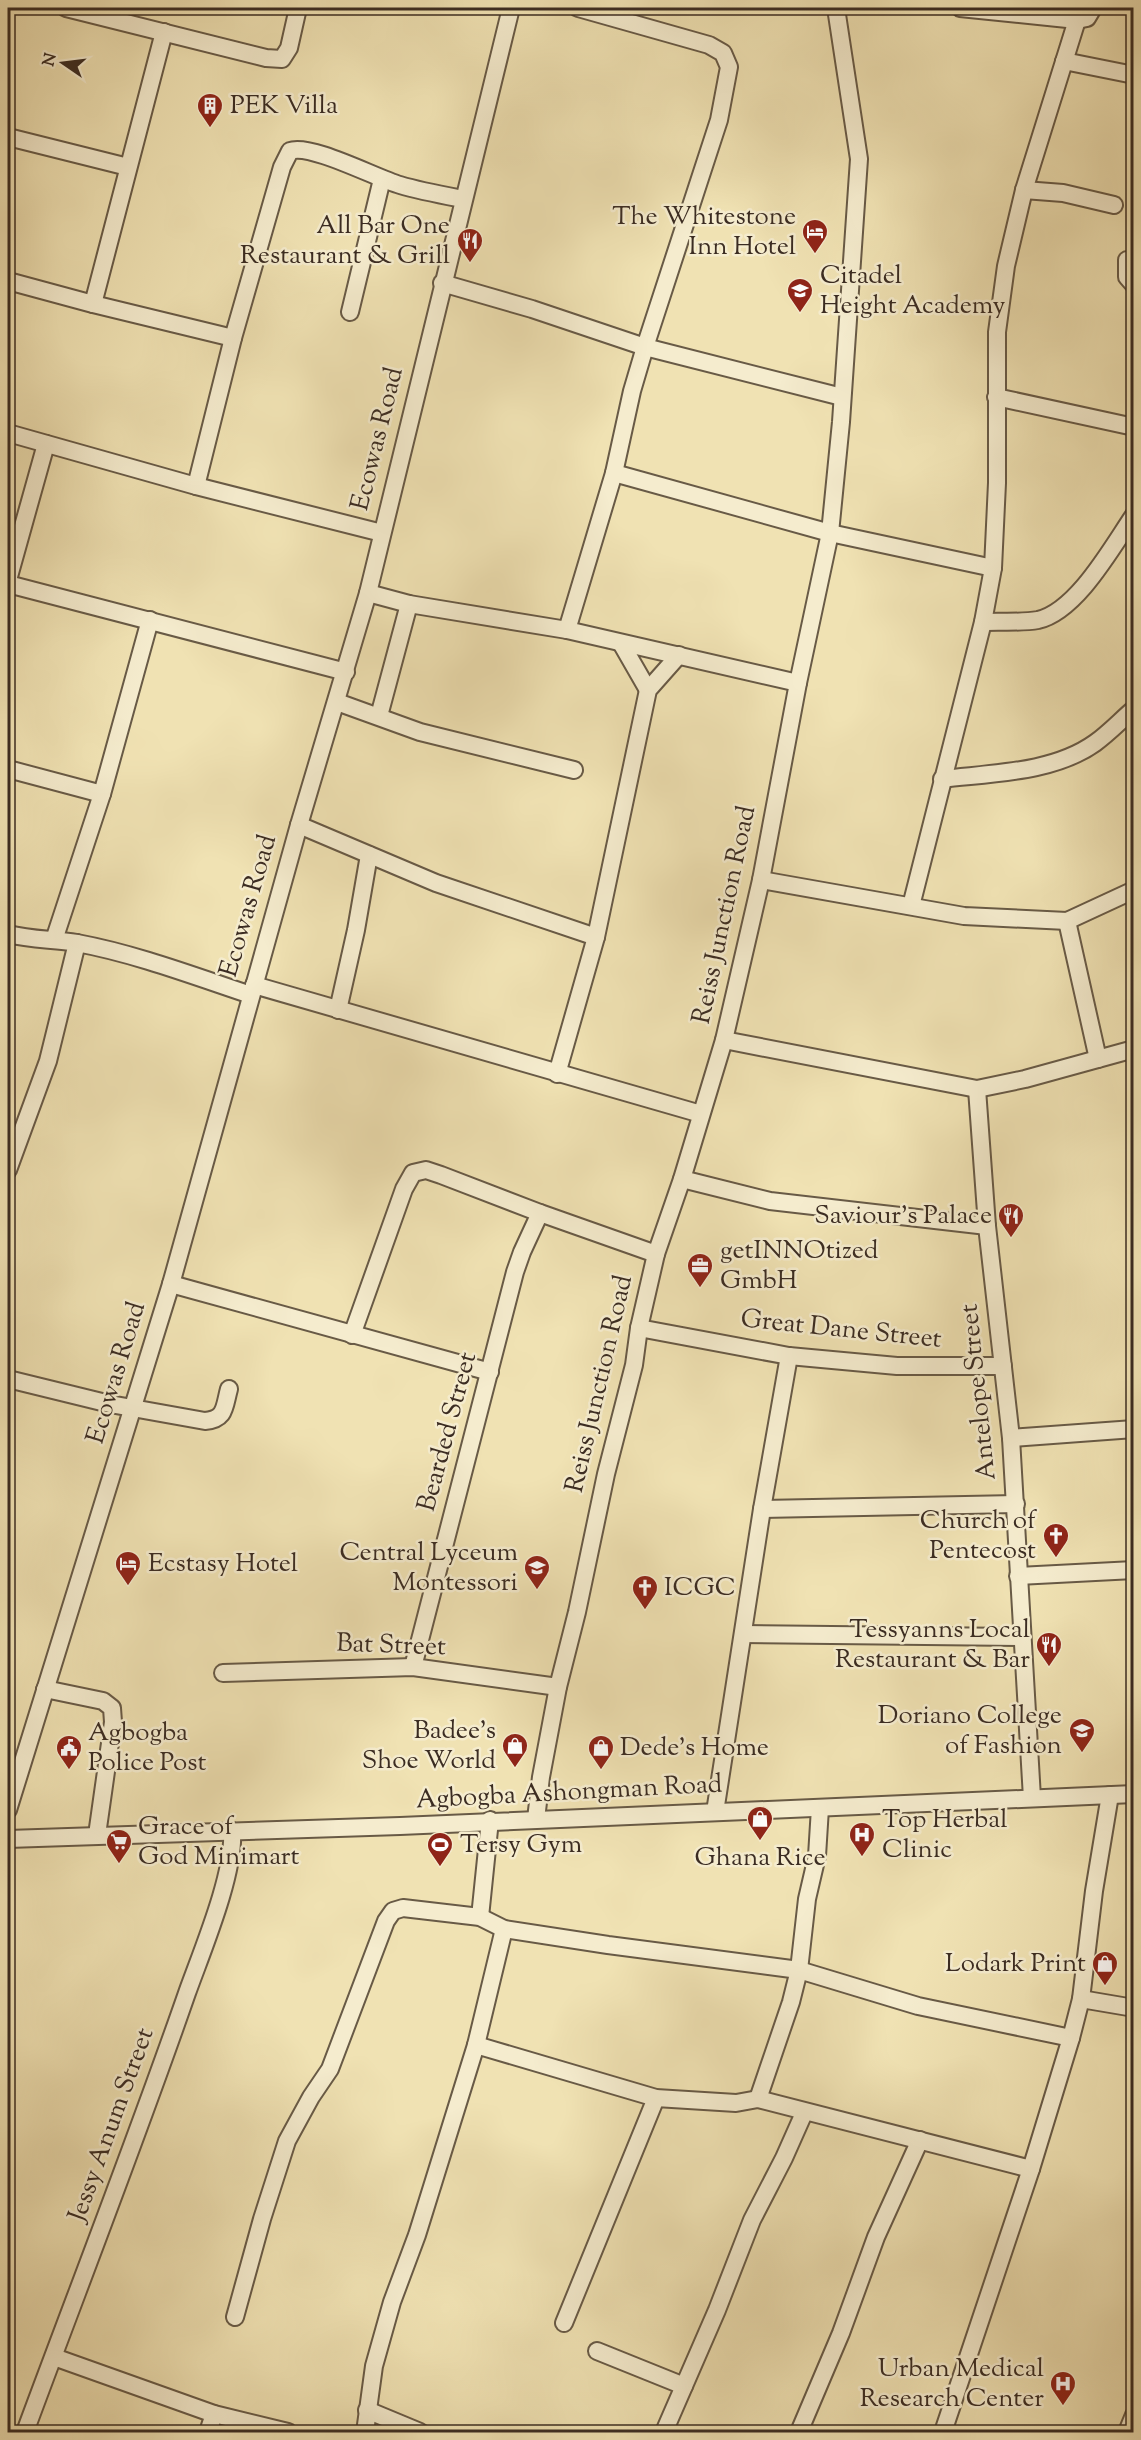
<svg xmlns="http://www.w3.org/2000/svg" width="1141" height="2440" viewBox="0 0 1141 2440" font-family="'Sorts Mill Goudy',serif">
  <style>
    .lines { fill: none; stroke-linecap: round; stroke-linejoin: round }
    .minor-casing { stroke: #685a46; stroke-width: 20 }
    .minor { stroke: #f5ecce; stroke-width: 16 }
    .labels { text-anchor: middle; dominant-baseline: central; stroke-width: 5; stroke-linejoin: round; paint-order: stroke }
    .poi-label { font-size: 26px; fill: #3b2c22; stroke: #f5ecce; text-anchor: start }
    .street-label { font-size: 26px; fill: #3b2c22; stroke: #f5ecce }
  </style>
  <rect width="100%" height="100%" fill="#f0e2b3"/>
  <filter id="stains"><feTurbulence type="fractalNoise" baseFrequency=".00333" numOctaves="4"/><feColorMatrix values="0 0 0 0 .2 0 0 0 0 .09 0 0 0 0 .02 0 0 0 .5 -.17"/></filter>
  <radialGradient id="worn" r=".72"><stop offset=".6" stop-color="#630" stop-opacity="0"/><stop offset="1" stop-color="#630" stop-opacity=".3"/></radialGradient>
  <g class="lines">
    <defs>
      <g id="minor">
        <path d="M66 8 266 58 282 59 289 48 298 8"/>
        <path d="M960 8 1077 20 1087 18 1093 8"/>
        <path d="M1064 61 1134 75"/>
        <path d="M8 137 128 167"/>
        <path d="M1024 190 1063 193 1114 205"/>
        <path d="M1127 260V277L1134 285"/>
        <path d="M8 281 93 304 233 338"/>
        <path d="M442 283 532 309 645 347 842 397"/>
        <path d="M93 304 164 32"/>
        <path d="M350 312 382 179"/>
        <path d="M996 397 1134 427"/>
        <path d="M8 433 196 486 382 533"/>
        <path d="M614 473 830 533 993 568"/>
        <path d="M196 486 233 338 282 167 290 151C310 143 376 178 400 185 420 191 442 195 463 199"/>
        <path d="M8 580 46 444"/>
        <path d="M8 584 346 672"/>
        <path d="M368 593 409 604 567 630 798 683"/>
        <path d="M983 622C1000 621 1021 623 1038 620 1077 611 1112 547 1134 515"/>
        <path d="M567 630 614 473 632 391 645 347 719 120 729 67 723 53 709 45 578 8"/>
        <path d="M621 643 648 690"/>
        <path d="M337 702 420 732 574 770"/>
        <path d="M379 716 409 604"/>
        <path d="M8 769 102 794"/>
        <path d="M942 779C992 773 1053 773 1095 743 1109 733 1121 720 1134 709"/>
        <path d="M299 825 436 883 596 937"/>
        <path d="M761 880 964 916 1067 921 1134 890"/>
        <path d="M911 906 983 622 993 568 997 483V332L1006 266 1024 190 1077 20"/>
        <path d="M1067 921 1098 1059"/>
        <path d="M8 934C32 940 53 939 77 943 136 954 194 976 251 995"/>
        <path d="M54 940 102 794 150 620"/>
        <path d="M254 985 701 1114"/>
        <path d="M338 1010 356 930 369 855"/>
        <path d="M724 1040 977 1089 1025 1079 1134 1049"/>
        <path d="M557 1074 596 937 648 690 679 655"/>
        <path d="M977 1089 987 1226 1011 1438 1032 1798"/>
        <path d="M8 1170 48 1061 77 943"/>
        <path d="M682 1179 770 1201 987 1226"/>
        <path d="M171 1284 490 1372"/>
        <path d="M639 1328 789 1356 897 1366H1003"/>
        <path d="M352 1335 404 1189 413 1173 426 1170 441 1175 540 1213 656 1254"/>
        <path d="M8 1379 110 1404 205 1421C226 1419 224 1407 229 1389"/>
        <path d="M1011 1438 1134 1429"/>
        <path d="M762 1509 1016 1504"/>
        <path d="M1018 1576 1134 1570"/>
        <path d="M743 1634 1022 1637"/>
        <path d="M413 1667 515 1272 522 1252 540 1213"/>
        <path d="M223 1673 413 1667 558 1687"/>
        <path d="M45 1689 103 1701 112 1708 113 1722 97 1835"/>
        <path d="M8 1810 171 1284 299 825 368 593 511 8"/>
        <path d="M715 1812 762 1509 789 1356"/>
        <path d="M536 1819 541 1777 558 1687 577 1612 606 1474 634 1365 639 1328 656 1254 682 1179 724 1040 761 880 798 683 830 533 841 422 859 159 836 8"/>
        <path d="M8 1839 400 1826 1134 1794"/>
        <path d="M480 1917 490 1820"/>
        <path d="M1081 1999 1134 2008"/>
        <path d="M476 2045 656 2098 736 2103 758 2099 1031 2169"/>
        <path d="M758 2099 791 2002 799 1970 807 1899 817 1856 820 1808"/>
        <path d="M235 2317 262 2219 287 2141 311 2097 330 2069 386 1921 393 1911 403 1908 480 1917 504 1929 608 1945 799 1970 918 2006 1071 2038"/>
        <path d="M564 2323 656 2098"/>
        <path d="M597 2351 684 2386"/>
        <path d="M54 2357 214 2414 288 2432"/>
        <path d="M367 2410 420 2432"/>
        <path d="M25 2432C79 2286 136 2140 187 1993 202 1951 235 1873 232 1831"/>
        <path d="M208 2432 214 2414"/>
        <path d="M365 2432 374 2366 392 2302 417 2235 476 2045 504 1929"/>
        <path d="M664 2432 717 2310 752 2220 784 2158 804 2113"/>
        <path d="M799 2432 841 2333 876 2237 920 2140"/>
        <path d="M943 2432 1031 2169 1071 2038 1081 1999 1094 1891 1110 1795"/>
        <path d="M1127 2432 1134 2415"/>
      </g>
    </defs>
    <use href="#minor" class="minor-casing"/>
    <use href="#minor" class="minor"/>
  </g>
  <defs>
    <symbol id="building-pin" viewBox="-11 -11 22 30"><path d="M0 17L-7.5 6A9.5 9.5 0 1 1 7.5 6Z" fill="#8f2418" stroke="#f5ecce"/><path d="M-4-6H4V6H1V3H-1V6H-4ZM-2.5-4.3h1.7v1.8h-1.7ZM.8-4.3h1.7v1.8H.8ZM-2.5-1h1.7V.8h-1.7ZM.8-1h1.7V.8H.8Z" fill="#fff"/></symbol>
    <symbol id="hotel-pin" viewBox="-11 -11 22 30"><path d="M0 17L-7.5 6A9.5 9.5 0 1 1 7.5 6Z" fill="#8f2418" stroke="#f5ecce"/><path d="M-6-4.5h1.5V1H6V5H4.5V3h-9V5H-6ZM-4 0a1.8 1.8 0 1 1 3.6 0ZM.5 0V-2.5h3Q6-2.5 6 0Z" fill="#fff"/></symbol>
    <symbol id="restaurant-pin" viewBox="-11 -11 22 30"><path d="M0 17L-7.5 6A9.5 9.5 0 1 1 7.5 6Z" fill="#8f2418" stroke="#f5ecce"/><path d="M-5-6h1v4h1v-4h1v4h1v-4h1v5L-1.5 .5V6h-2V.5L-5-1ZM5-6V6H3V1.5H1.5Q1.5-4 5-6Z" fill="#fff"/></symbol>
    <symbol id="school-pin" viewBox="-11 -11 22 30"><path d="M0 17L-7.5 6A9.5 9.5 0 1 1 7.5 6Z" fill="#8f2418" stroke="#f5ecce"/><path d="M0-5L7-2L0 1L-7-2ZM-4 1L0 2.5L4 1V4Q0 6-4 4Z" fill="#fff"/></symbol>
    <symbol id="office-pin" viewBox="-11 -11 22 30"><path d="M0 17L-7.5 6A9.5 9.5 0 1 1 7.5 6Z" fill="#8f2418" stroke="#f5ecce"/><path d="M-6-3h4V-5.5h4V-3h4V5H-6ZM-1-4.5V-3h2v-1.5ZM-6 0V1H6V0Z" fill="#fff"/></symbol>
    <symbol id="church-pin" viewBox="-11 -11 22 30"><path d="M0 17L-7.5 6A9.5 9.5 0 1 1 7.5 6Z" fill="#8f2418" stroke="#f5ecce"/><path d="M-1.2-6h2.4v3.5h3.3v2.4h-3.3V6h-2.4V-.1h-3.3v-2.4h3.3Z" fill="#fff"/></symbol>
    <symbol id="university-pin" viewBox="-11 -11 22 30"><path d="M0 17L-7.5 6A9.5 9.5 0 1 1 7.5 6Z" fill="#8f2418" stroke="#f5ecce"/><path d="M0-5L7-2L0 1L-7-2ZM-4 1L0 2.5L4 1V4Q0 6-4 4Z" fill="#fff"/></symbol>
    <symbol id="shop-pin" viewBox="-11 -11 22 30"><path d="M0 17L-7.5 6A9.5 9.5 0 1 1 7.5 6Z" fill="#8f2418" stroke="#f5ecce"/><path d="M-5-2.5h2.3a2.7 3.5 0 0 1 5.4 0H5L5.5 6h-11ZM-1.5-2.5h3a1.5 2.3 0 0 0-3 0Z" fill="#fff"/></symbol>
    <symbol id="civic-pin" viewBox="-11 -11 22 30"><path d="M0 17L-7.5 6A9.5 9.5 0 1 1 7.5 6Z" fill="#8f2418" stroke="#f5ecce"/><path d="M-.6-6.5H3V-4.5H.6V-3L4-1V1h2V6H-6V1h2V-1L-.6-3ZM-1.2 2.5V6h2.4V2.5Z" fill="#fff"/></symbol>
    <symbol id="hospital-pin" viewBox="-11 -11 22 30"><path d="M0 17L-7.5 6A9.5 9.5 0 1 1 7.5 6Z" fill="#8f2418" stroke="#f5ecce"/><path d="M-5-5h3v3.5h4V-5h3V5h-3V1.5h-4V5h-3Z" fill="#fff"/></symbol>
    <symbol id="supermarket-pin" viewBox="-11 -11 22 30"><path d="M0 17L-7.5 6A9.5 9.5 0 1 1 7.5 6Z" fill="#8f2418" stroke="#f5ecce"/><path d="M-6-5.5h2.5l.6 2H6L4.5 2H-2.5L-4.4-4H-6ZM-1.5 3.2a1.3 1.3 0 1 0 .1 0ZM3 3.2a1.3 1.3 0 1 0 .1 0Z" fill="#fff"/></symbol>
    <symbol id="stadium-pin" viewBox="-11 -11 22 30"><path d="M0 17L-7.5 6A9.5 9.5 0 1 1 7.5 6Z" fill="#8f2418" stroke="#f5ecce"/><path d="M0-5a6.5 5 0 1 0 0 10a6.5 5 0 1 0 0-10ZM-3.5-1.8h7v3.6h-7Z" fill="#fff"/></symbol>
  </defs>
  <g fill-rule="evenodd">
    <use href="#building-pin" x="195" y="91" width="30" height="40"/>
    <use href="#hotel-pin" x="800" y="217" width="30" height="40"/>
    <use href="#restaurant-pin" x="455" y="226" width="30" height="40"/>
    <use href="#school-pin" x="785" y="276" width="30" height="40"/>
    <use href="#restaurant-pin" x="996" y="1201" width="30" height="40"/>
    <use href="#office-pin" x="685" y="1251" width="30" height="40"/>
    <use href="#church-pin" x="1041" y="1521" width="30" height="40"/>
    <use href="#hotel-pin" x="113" y="1549" width="30" height="40"/>
    <use href="#school-pin" x="522" y="1553" width="30" height="40"/>
    <use href="#church-pin" x="630" y="1573" width="30" height="40"/>
    <use href="#restaurant-pin" x="1034" y="1630" width="30" height="40"/>
    <use href="#university-pin" x="1067" y="1716" width="30" height="40"/>
    <use href="#shop-pin" x="500" y="1731" width="30" height="40"/>
    <use href="#civic-pin" x="54" y="1733" width="30" height="40"/>
    <use href="#shop-pin" x="586" y="1733" width="30" height="40"/>
    <use href="#shop-pin" x="745" y="1804" width="30" height="40"/>
    <use href="#hospital-pin" x="847" y="1820" width="30" height="40"/>
    <use href="#supermarket-pin" x="104" y="1827" width="30" height="40"/>
    <use href="#stadium-pin" x="425" y="1830" width="30" height="40"/>
    <use href="#shop-pin" x="1090" y="1949" width="30" height="40"/>
    <use href="#hospital-pin" x="1048" y="2369" width="30" height="40"/>
  </g>
  <g class="labels">
    <g class="poi-label">
      <text x="230" y="106">PEK Villa</text>
      <text x="796" y="217" text-anchor="end">The Whitestone<tspan x="796" dy="30">Inn Hotel</tspan></text>
      <text x="450" y="226" text-anchor="end">All Bar One<tspan x="450" dy="30">Restaurant &amp; Grill</tspan></text>
      <text x="820" y="276">Citadel<tspan x="820" dy="30">Height Academy</tspan></text>
      <text x="992" y="1216" text-anchor="end">Saviour's Palace</text>
      <text x="720" y="1251">getINNOtized<tspan x="720" dy="30">GmbH</tspan></text>
      <text x="1036" y="1521" text-anchor="end">Church of<tspan x="1036" dy="30">Pentecost</tspan></text>
      <text x="518" y="1553" text-anchor="end">Central Lyceum<tspan x="518" dy="30">Montessori</tspan></text>
      <text x="148" y="1564">Ecstasy Hotel</text>
      <text x="664" y="1588">ICGC</text>
      <text x="1030" y="1630" text-anchor="end">Tessyanns Local<tspan x="1030" dy="30">Restaurant &amp; Bar</tspan></text>
      <text x="1062" y="1716" text-anchor="end">Doriano College<tspan x="1062" dy="30">of Fashion</tspan></text>
      <text x="496" y="1731" text-anchor="end">Badee's<tspan x="496" dy="30">Shoe World</tspan></text>
      <text x="88" y="1733">Agbogba<tspan x="88" dy="30">Police Post</tspan></text>
      <text x="620" y="1748">Dede's Home</text>
      <text x="882" y="1820">Top Herbal<tspan x="882" dy="30">Clinic</tspan></text>
      <text x="138" y="1827">Grace of<tspan x="138" dy="30">God Minimart</tspan></text>
      <text x="460" y="1845">Tersy Gym</text>
      <text x="760" y="1858" text-anchor="middle">Ghana Rice</text>
      <text x="1086" y="1964" text-anchor="end">Lodark Print</text>
      <text x="1044" y="2369" text-anchor="end">Urban Medical<tspan x="1044" dy="30">Research Center</tspan></text>
    </g>
    <g class="street-label">
      <text transform="translate(378 439) rotate(-76)">Ecowas Road</text>
      <text transform="translate(249 906) rotate(-74)">Ecowas Road</text>
      <text transform="translate(725 915) rotate(-78)">Reiss Junction Road</text>
      <text transform="translate(841 1330) rotate(6)">Great Dane Street</text>
      <text transform="translate(117 1373) rotate(-73)">Ecowas Road</text>
      <text transform="translate(600 1384) rotate(-77)">Reiss Junction Road</text>
      <text transform="translate(979 1392) rotate(-96)">Antelope Street</text>
      <text transform="translate(448 1432) rotate(-75)">Bearded Street</text>
      <text transform="translate(391 1646) rotate(2)">Bat Street</text>
      <text transform="translate(569 1793) rotate(-3)">Agbogba Ashongman Road</text>
      <text transform="translate(112 2125) rotate(-70)">Jessy Anum Street</text>
    </g>
  </g>
  <rect width="1141" height="2440" fill="none" stroke="#f0e2b3" stroke-width="30"/>
  <rect x="9" y="9" width="1123" height="2422" fill="none" stroke="#3b2c22" stroke-width="3"/>
  <rect x="15" y="15" width="1111" height="2410" fill="none" stroke="#3b2c22" stroke-width="1.5"/>
  <g transform="translate(63 63) rotate(284)" stroke="#f5ecce" stroke-width="4.5" paint-order="stroke">
  <path d="M0-4.5L10 22L0 15L-10 22Z" fill="#3b2c22"/>
  <text y="-9" font-size="16" font-weight="bold" text-anchor="middle" fill="#3b2c22">N</text>
  </g>
  <rect width="100%" height="100%" filter="url(#stains)"/>
  <rect width="100%" height="100%" fill="url(#worn)"/>
</svg>
